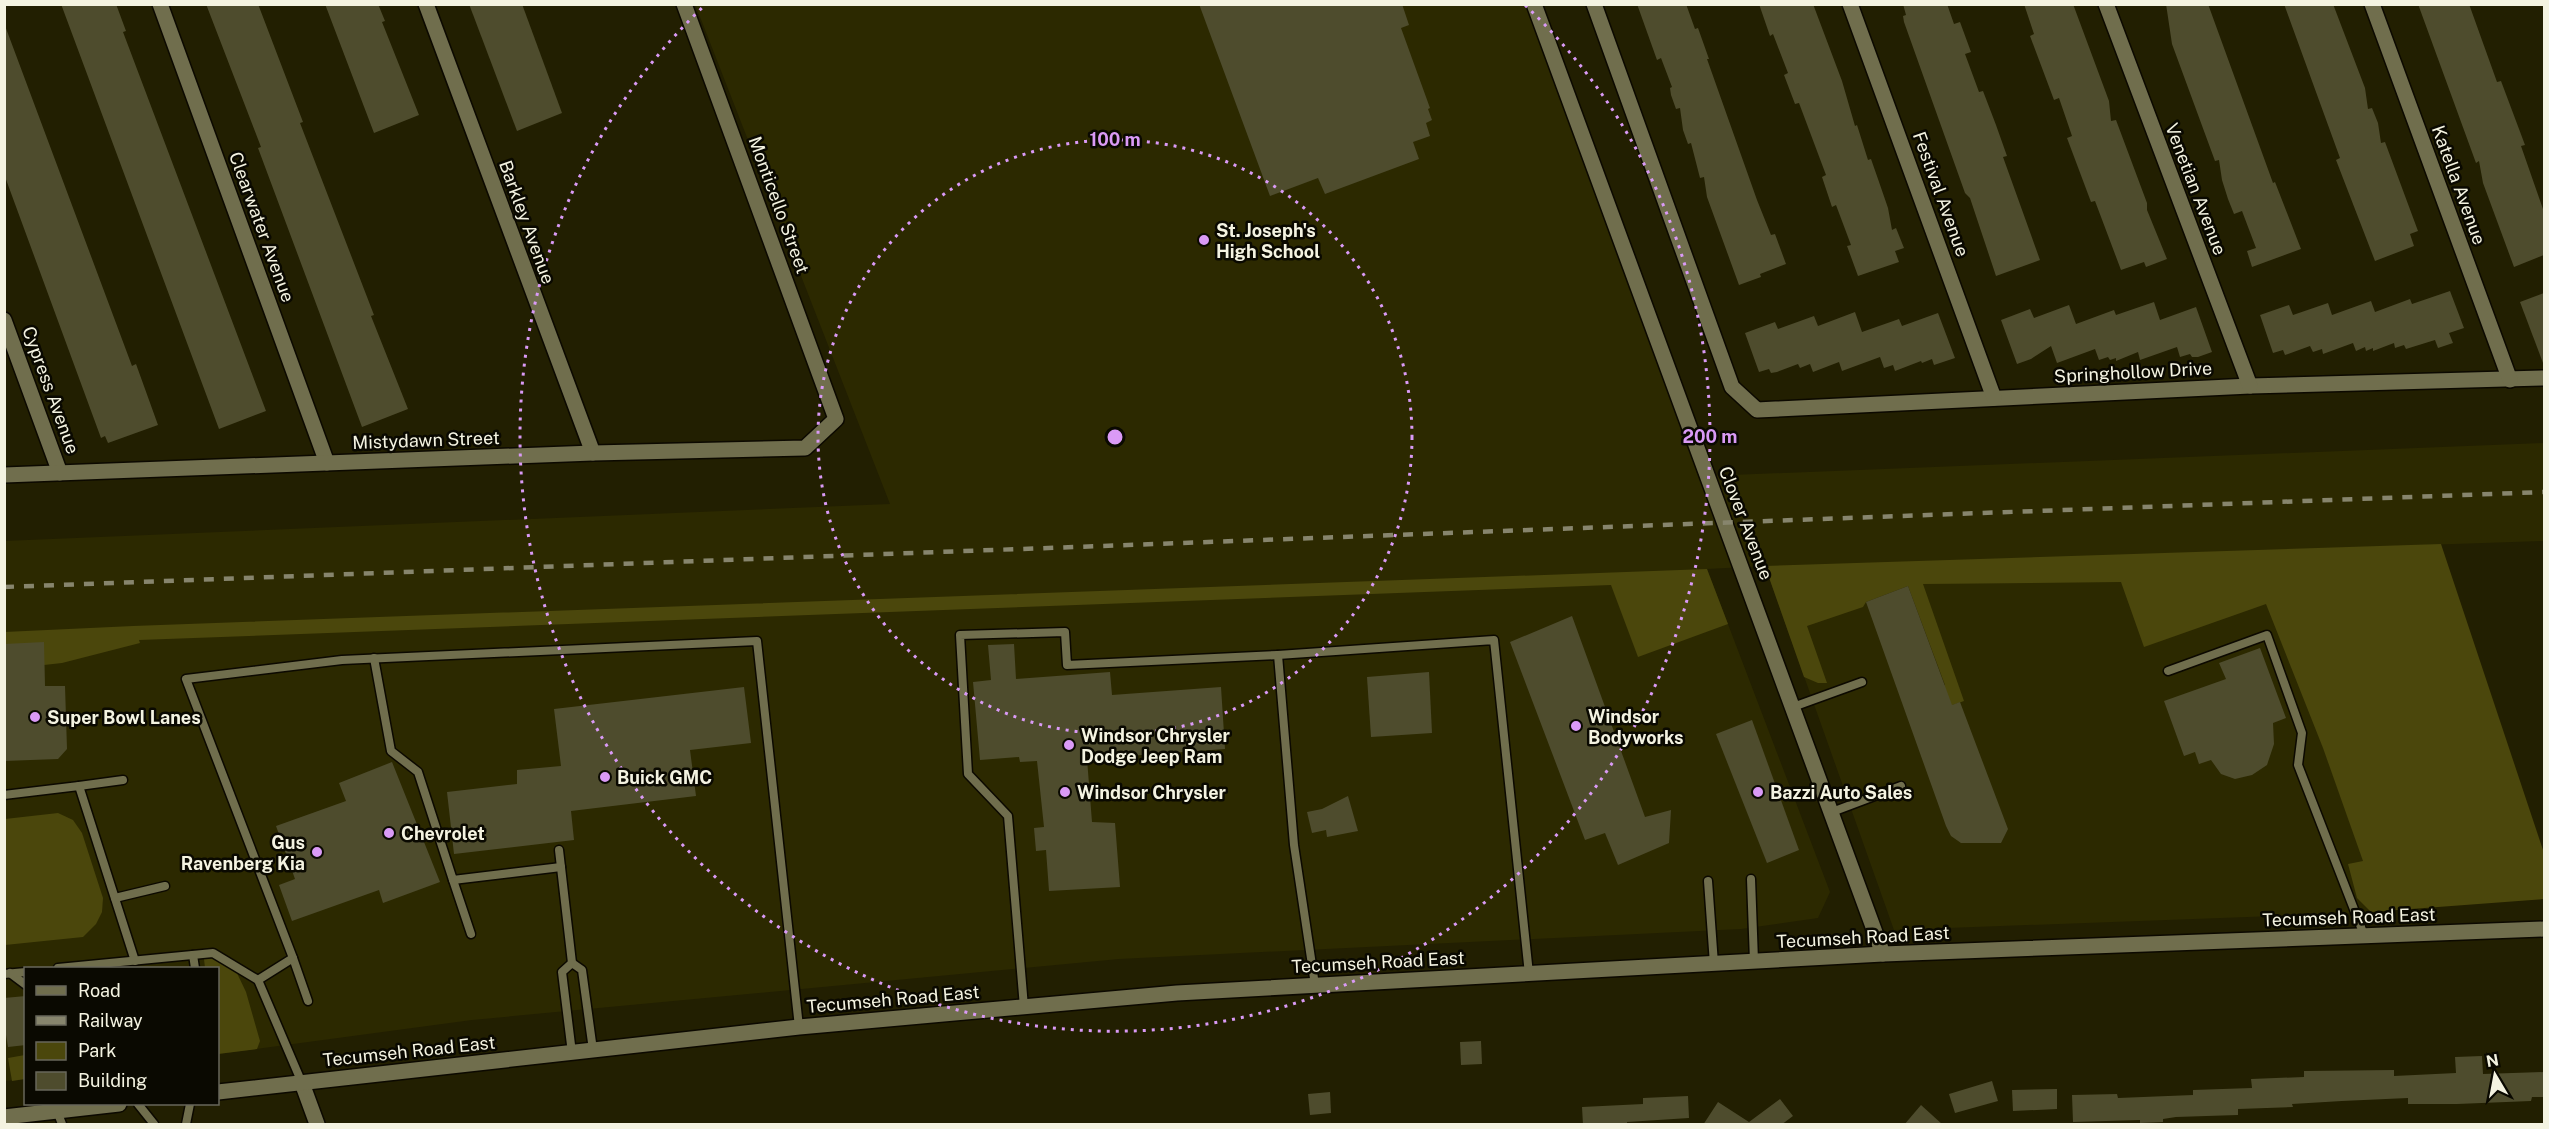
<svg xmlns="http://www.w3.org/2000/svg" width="2549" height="1129" viewBox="0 0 2549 1129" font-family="'Public Sans',sans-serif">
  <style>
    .built { fill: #2c2900 }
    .green { fill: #4b470c }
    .building { fill: #4e4c2d }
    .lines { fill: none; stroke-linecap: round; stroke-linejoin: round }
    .lane-casing { stroke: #0c0900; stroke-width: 11 }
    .street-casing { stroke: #0c0900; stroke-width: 18 }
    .secondary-casing { stroke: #0c0900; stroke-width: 18 }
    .lane { stroke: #706e4d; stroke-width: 8 }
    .street { stroke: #706e4d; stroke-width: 15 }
    .secondary { stroke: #706e4d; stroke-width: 15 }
    .rail { stroke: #87856d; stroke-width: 4.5; stroke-dasharray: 10 10; stroke-linecap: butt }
    .ring { fill: none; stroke: #da9af6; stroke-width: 3; stroke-dasharray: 3 6 }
    .poi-dot { fill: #da9af6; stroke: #0a0901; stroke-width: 2 }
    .labels { text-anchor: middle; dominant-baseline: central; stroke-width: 5; stroke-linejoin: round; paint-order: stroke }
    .street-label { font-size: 18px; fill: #f4f3e1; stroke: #0a0901 }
    .poi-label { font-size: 18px; font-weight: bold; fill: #f4f3e1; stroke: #0a0901; text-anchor: start }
    .centre { fill: #da9af6; stroke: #0a0901; stroke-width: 3 }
    .ring-label { font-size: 18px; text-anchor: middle; font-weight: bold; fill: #da9af6; stroke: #0a0901; stroke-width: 5; stroke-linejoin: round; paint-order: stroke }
  </style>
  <rect width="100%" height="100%" fill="#221f01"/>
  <path class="built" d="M695 4 1533 5 1707 476 2544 443V541L2253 551 2382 912 1894 930 1765 566 1707 569 1830 892 1818 918 1741 929 1119 959 472 1020 218 1054V968H26L25 1079 5 1081 4 541 890 504Z"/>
  <g class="green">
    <path d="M2441 544 2544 853V899L2371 912 2357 898 2348 864 2363 861 2323 748 2266 604 2144 647 2121 582 1923 584 1964 701 1910 720 1903 701 1945 685 1908 586 1866 602 1863 607 1807 626 1827 683H1818L1804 677 1765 566Z"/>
    <path d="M1707 569 1728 624 1638 657 1611 585 139 640 140 643 62 663 44 665 5 644 4 632 133 626Z"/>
    <path d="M58 813 73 820 82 833 103 898 102 912 96 924 83 937 5 945V819Z"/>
    <path d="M219 958 236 971 246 992 260 1041 257 1049 218 1054V968H205L204 959Z"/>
    <path d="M25 1055V1079L12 1081 8 1058Z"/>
  </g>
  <g class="building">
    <path d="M61 4H116L126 31 123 32 266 411 219 429Z"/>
    <path d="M206 4H258L303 122 300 123 374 315 371 316 408 409 362 427 258 148 261 147Z"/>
    <path d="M325 4H378L385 21 382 22 419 115 374 133Z"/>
    <path d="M469 4H522L562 113 517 131Z"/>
    <path d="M1199 4H1402L1409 25 1401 28 1430 108 1428 109 1432 120 1426 123 1430 136 1413 142 1419 159 1325 194 1318 178 1270 196Z"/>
    <path d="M1637 4H1686L1695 29 1698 28 1709 59H1707L1757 200 1771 235 1775 234 1786 264 1760 274 1761 277 1739 285 1707 197 1704 177 1700 178 1691 143 1688 144 1683 130 1680 108 1676 109 1671 95 1670 88 1672 87 1661 58 1657 60Z"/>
    <path d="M1759 4H1813L1842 81 1855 126 1857 125 1868 160 1871 159 1878 179 1888 208 1892 230 1896 228 1904 248 1895 251 1899 262 1858 276 1847 246 1851 245 1836 205 1832 207 1822 177 1826 175 1799 103 1795 104 1784 75 1788 73 1773 34 1770 36Z"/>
    <path d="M1903 4H1947L1954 24 1960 22 1971 52 1965 54 1979 92 1983 91 1996 125 2007 156 2003 157 2040 260 1996 276 1970 198 1965 193 1904 22 1903 16 1906 15Z"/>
    <path d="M2024 4H2073L2109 101 2111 121 2116 120 2147 203V210L2167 259 2146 267 2144 262 2121 270 2095 201 2091 202 2067 138 2072 136 2059 98 2054 100 2030 36 2034 34Z"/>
    <path d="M2166 4H2208L2273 183 2275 182 2301 249 2252 267 2247 251 2256 248 2242 211 2234 214 2228 199 2222 180 2219 160 2215 161 2172 44Z"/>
    <path d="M2284 4H2333L2365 88 2368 109 2372 108 2378 123 2381 143 2385 142 2418 231 2410 234 2414 246 2375 261 2336 160 2340 158Z"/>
    <path d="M2418 4H2469L2497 82 2501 81 2525 145 2521 146 2544 212V255L2514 267 2483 183 2479 161 2476 163Z"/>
    <path d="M4 23 132 366 136 364 158 425 108 443 105 436 101 438 4 174Z"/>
    <path d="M2450 291 2464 328 2449 333 2453 343 2438 348 2435 340 2406 349 2404 345 2395 348 2394 343 2373 351V348L2366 351 2365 347 2356 351 2353 343 2323 354 2322 349 2313 352 2310 346 2285 355 2283 350 2273 353 2260 315 2289 305 2293 315 2328 303 2332 315 2371 301 2375 312 2410 299 2412 304Z"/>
    <path d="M2544 293V363H2543L2520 302Z"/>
    <path d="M2154 302 2160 320 2196 307 2212 352 2198 357H2192L2190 354 2180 357 2177 347 2140 360 2138 352 2116 361V358L2110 360 2108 357 2099 360 2095 349 2057 363 2051 346 2031 359 2017 364 2001 320 2030 309 2034 318 2069 305 2076 324 2114 310 2116 315Z"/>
    <path d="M1855 312 1862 332 1899 319 1902 326 1938 313 1955 358 1934 365 1932 359 1922 363 1921 361 1895 371 1893 365 1884 368 1880 357 1842 371 1839 362 1813 372 1810 364 1800 368 1798 364 1777 372 1771 373 1769 369 1759 372 1745 333 1775 322 1778 329 1814 316 1818 326Z"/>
    <path d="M1908 586 1952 705 1960 702 2008 829 2001 843H1961L1951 836 1946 826 1866 602Z"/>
    <path d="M1572 616 1645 817 1671 810 1669 843 1618 865 1605 833 1585 840 1510 642Z"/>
    <path d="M44 642 45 686H65L67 749 58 759 4 761V644Z"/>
    <path d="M1014 644 1016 679 1110 672 1112 695 1221 687 1225 749 1087 759 1092 822 1115 823 1120 887 1049 891 1046 850 1036 851 1034 828 1044 827 1037 761 1020 762 1019 757 980 760 973 682 991 680 988 645Z"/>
    <path d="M2260 648 2286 718 2273 723 2274 744 2267 765 2252 775 2235 779 2221 774 2211 760 2199 764 2195 752 2184 756 2164 701 2226 679 2219 663Z"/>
    <path d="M1429 672 1432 733 1371 737 1367 677Z"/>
    <path d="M744 687 751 743 690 750 696 796 571 811 574 840 454 854 447 792 517 784V770L561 766 554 709Z"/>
    <path d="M1752 720 1799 850 1767 863 1716 734Z"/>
    <path d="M392 762 440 882 383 903 379 890 292 921 279 885 295 879 276 826 346 801 339 783Z"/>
    <path d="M1348 796 1358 831 1327 837 1326 830 1312 833 1307 812 1322 809Z"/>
    <path d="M26 996V1045L8 1047 4 1023V998Z"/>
    <path d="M1481 1041 1482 1064 1461 1065 1460 1042Z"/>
    <path d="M2482 1056 2483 1074 2544 1072V1097H2532L2531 1101 2457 1104H2408V1098L2342 1101 2292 1104 2293 1107 2238 1109V1115L2176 1117 2163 1119V1122L2140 1123V1120L2073 1122 2072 1095 2117 1094 2118 1098 2193 1095V1090L2252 1088 2251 1079 2304 1077V1071L2394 1070V1076L2456 1073 2455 1057Z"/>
    <path d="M1992 1081 1998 1101 1955 1113 1949 1094Z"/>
    <path d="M2057 1089V1109L2013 1111 2012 1090Z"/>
    <path d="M1330 1092 1331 1113 1310 1115 1308 1094Z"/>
    <path d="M1688 1096 1689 1118 1627 1122V1125H1583L1582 1107 1643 1104V1098Z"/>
    <path d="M1780 1099 1793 1116 1781 1125H1703L1718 1102 1749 1122Z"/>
    <path d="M1921 1105 1943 1125H1904Z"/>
  </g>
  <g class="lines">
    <defs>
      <g id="lane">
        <path d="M1278 655 1494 640 1529 974"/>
        <path d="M374 658 391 751 418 772 453 880 561 867"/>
        <path d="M2168 671 2267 635 2302 733 2298 765 2364 935"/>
        <path d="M1793 707 1862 682"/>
        <path d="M79 786 123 780"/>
        <path d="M4 795 79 786 135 961"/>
        <path d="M1832 812 1901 786"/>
        <path d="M559 850 572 963"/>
        <path d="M1751 879 1754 961"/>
        <path d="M453 880 471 934"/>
        <path d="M1708 881 1714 964"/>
        <path d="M115 898 165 886"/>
        <path d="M193 955 195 968"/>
        <path d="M293 958 308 1001"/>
        <path d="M58 968 213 953 258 980 302 1083"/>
        <path d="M10 973 26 985"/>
        <path d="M4 974 26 972"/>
        <path d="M258 980 293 958 186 679 342 660 757 641 799 1027"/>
        <path d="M1024 1007 1008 816 968 774 960 635 1065 632 1067 665 1278 655 1294 845 1315 985"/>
        <path d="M572 1053 562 972 572 963 582 970 593 1050"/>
        <path d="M138 1104 154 1124"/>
        <path d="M57 1111 62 1124"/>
        <path d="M186 1124 190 1104"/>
      </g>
      <g id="street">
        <path d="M160 4 327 463"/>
        <path d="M426 4 593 453"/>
        <path d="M1594 4 1732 387 1757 410 2250 386 2544 378"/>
        <path d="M1850 4 1994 398"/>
        <path d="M2106 4 2250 386"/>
        <path d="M2372 4 2510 380"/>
        <path d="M4 320 60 473"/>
        <path d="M4 475 593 453 805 448 836 419 684 4"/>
      </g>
      <g id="secondary">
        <path d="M1534 4 1883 954"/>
        <path d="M302 1083 317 1124"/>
        <path d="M218 1092 799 1027 1177 993 1883 954 2544 929"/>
        <path d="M4 1117 119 1104"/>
      </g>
    </defs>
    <use href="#lane" class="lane-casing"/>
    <use href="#street" class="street-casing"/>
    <use href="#secondary" class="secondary-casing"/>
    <use href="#lane" class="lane"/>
    <use href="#street" class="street"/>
    <use href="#secondary" class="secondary"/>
    <path class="rail" d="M4 587 2544 492"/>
  </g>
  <g class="ring">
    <circle cx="1115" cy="437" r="297"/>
    <path d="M1525 5A595 595 0 1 1 705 5"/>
  </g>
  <g class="poi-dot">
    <circle cx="1204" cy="240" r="6"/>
    <circle cx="35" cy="717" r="6"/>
    <circle cx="1576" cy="726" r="6"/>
    <circle cx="1069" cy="745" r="6"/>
    <circle cx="605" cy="777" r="6"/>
    <circle cx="1065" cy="792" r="6"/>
    <circle cx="1758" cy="792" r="6"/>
    <circle cx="389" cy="833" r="6"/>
    <circle cx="317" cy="852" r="6"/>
  </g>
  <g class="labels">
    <g class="street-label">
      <text transform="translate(2459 185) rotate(70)">Katella Avenue</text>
      <text transform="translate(2196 189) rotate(69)">Venetian Avenue</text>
      <text transform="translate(1941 194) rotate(70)">Festival Avenue</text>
      <text transform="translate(779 205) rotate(70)">Monticello Street</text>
      <text transform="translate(527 222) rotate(70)">Barkley Avenue</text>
      <text transform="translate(262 227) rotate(70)">Clearwater Avenue</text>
      <text transform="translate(2133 372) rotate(-3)">Springhollow Drive</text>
      <text transform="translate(51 390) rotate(70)">Cypress Avenue</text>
      <text transform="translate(426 440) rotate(-2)">Mistydawn Street</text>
      <text transform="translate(1746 523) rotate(69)">Clover Avenue</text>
      <text transform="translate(2349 917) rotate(-2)">Tecumseh Road East</text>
      <text transform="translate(1863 937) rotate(-3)">Tecumseh Road East</text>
      <text transform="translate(1378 962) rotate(-3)">Tecumseh Road East</text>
      <text transform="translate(893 999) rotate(-5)">Tecumseh Road East</text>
      <text transform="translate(409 1051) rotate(-6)">Tecumseh Road East</text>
    </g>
    <g class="poi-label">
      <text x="1216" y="230">St. Joseph's<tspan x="1216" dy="21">High School</tspan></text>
      <text x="1588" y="716">Windsor<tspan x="1588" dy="21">Bodyworks</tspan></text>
      <text x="47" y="717">Super Bowl Lanes</text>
      <text x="1081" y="735">Windsor Chrysler<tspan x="1081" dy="21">Dodge Jeep Ram</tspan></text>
      <text x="617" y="777">Buick GMC</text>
      <text x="1077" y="792">Windsor Chrysler</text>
      <text x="1770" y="792">Bazzi Auto Sales</text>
      <text x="401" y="833">Chevrolet</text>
      <text x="305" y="842" text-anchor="end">Gus<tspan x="305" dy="21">Ravenberg Kia</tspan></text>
    </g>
  </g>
  <circle cx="1115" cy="437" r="9" class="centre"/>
  <g class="ring-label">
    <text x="1115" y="146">100 m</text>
    <text x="1710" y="443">200 m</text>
  </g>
  <rect width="2549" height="1129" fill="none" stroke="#f4f3e1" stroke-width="12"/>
  <rect x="24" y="967" width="195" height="138" fill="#0a0901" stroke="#68675b" stroke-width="1.5"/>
  <rect x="36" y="986" width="30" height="9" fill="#706e4d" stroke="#68675b" stroke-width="1.5"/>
  <text x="78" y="997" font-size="18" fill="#f4f3e1">Road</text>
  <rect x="36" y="1016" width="30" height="9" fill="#87856d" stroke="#68675b" stroke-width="1.5"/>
  <text x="78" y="1027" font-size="18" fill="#f4f3e1">Railway</text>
  <rect x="36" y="1042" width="30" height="18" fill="#4b470c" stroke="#68675b" stroke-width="1.5"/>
  <text x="78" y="1057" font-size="18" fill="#f4f3e1">Park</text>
  <rect x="36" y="1072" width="30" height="18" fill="#4e4c2d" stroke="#68675b" stroke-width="1.5"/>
  <text x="78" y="1087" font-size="18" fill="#f4f3e1">Building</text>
  <g transform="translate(2495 1075) rotate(350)" stroke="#0a0901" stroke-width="4.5" paint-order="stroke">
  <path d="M0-4.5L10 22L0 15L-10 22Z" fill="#f4f3e1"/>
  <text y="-9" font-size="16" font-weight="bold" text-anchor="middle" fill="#f4f3e1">N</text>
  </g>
</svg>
